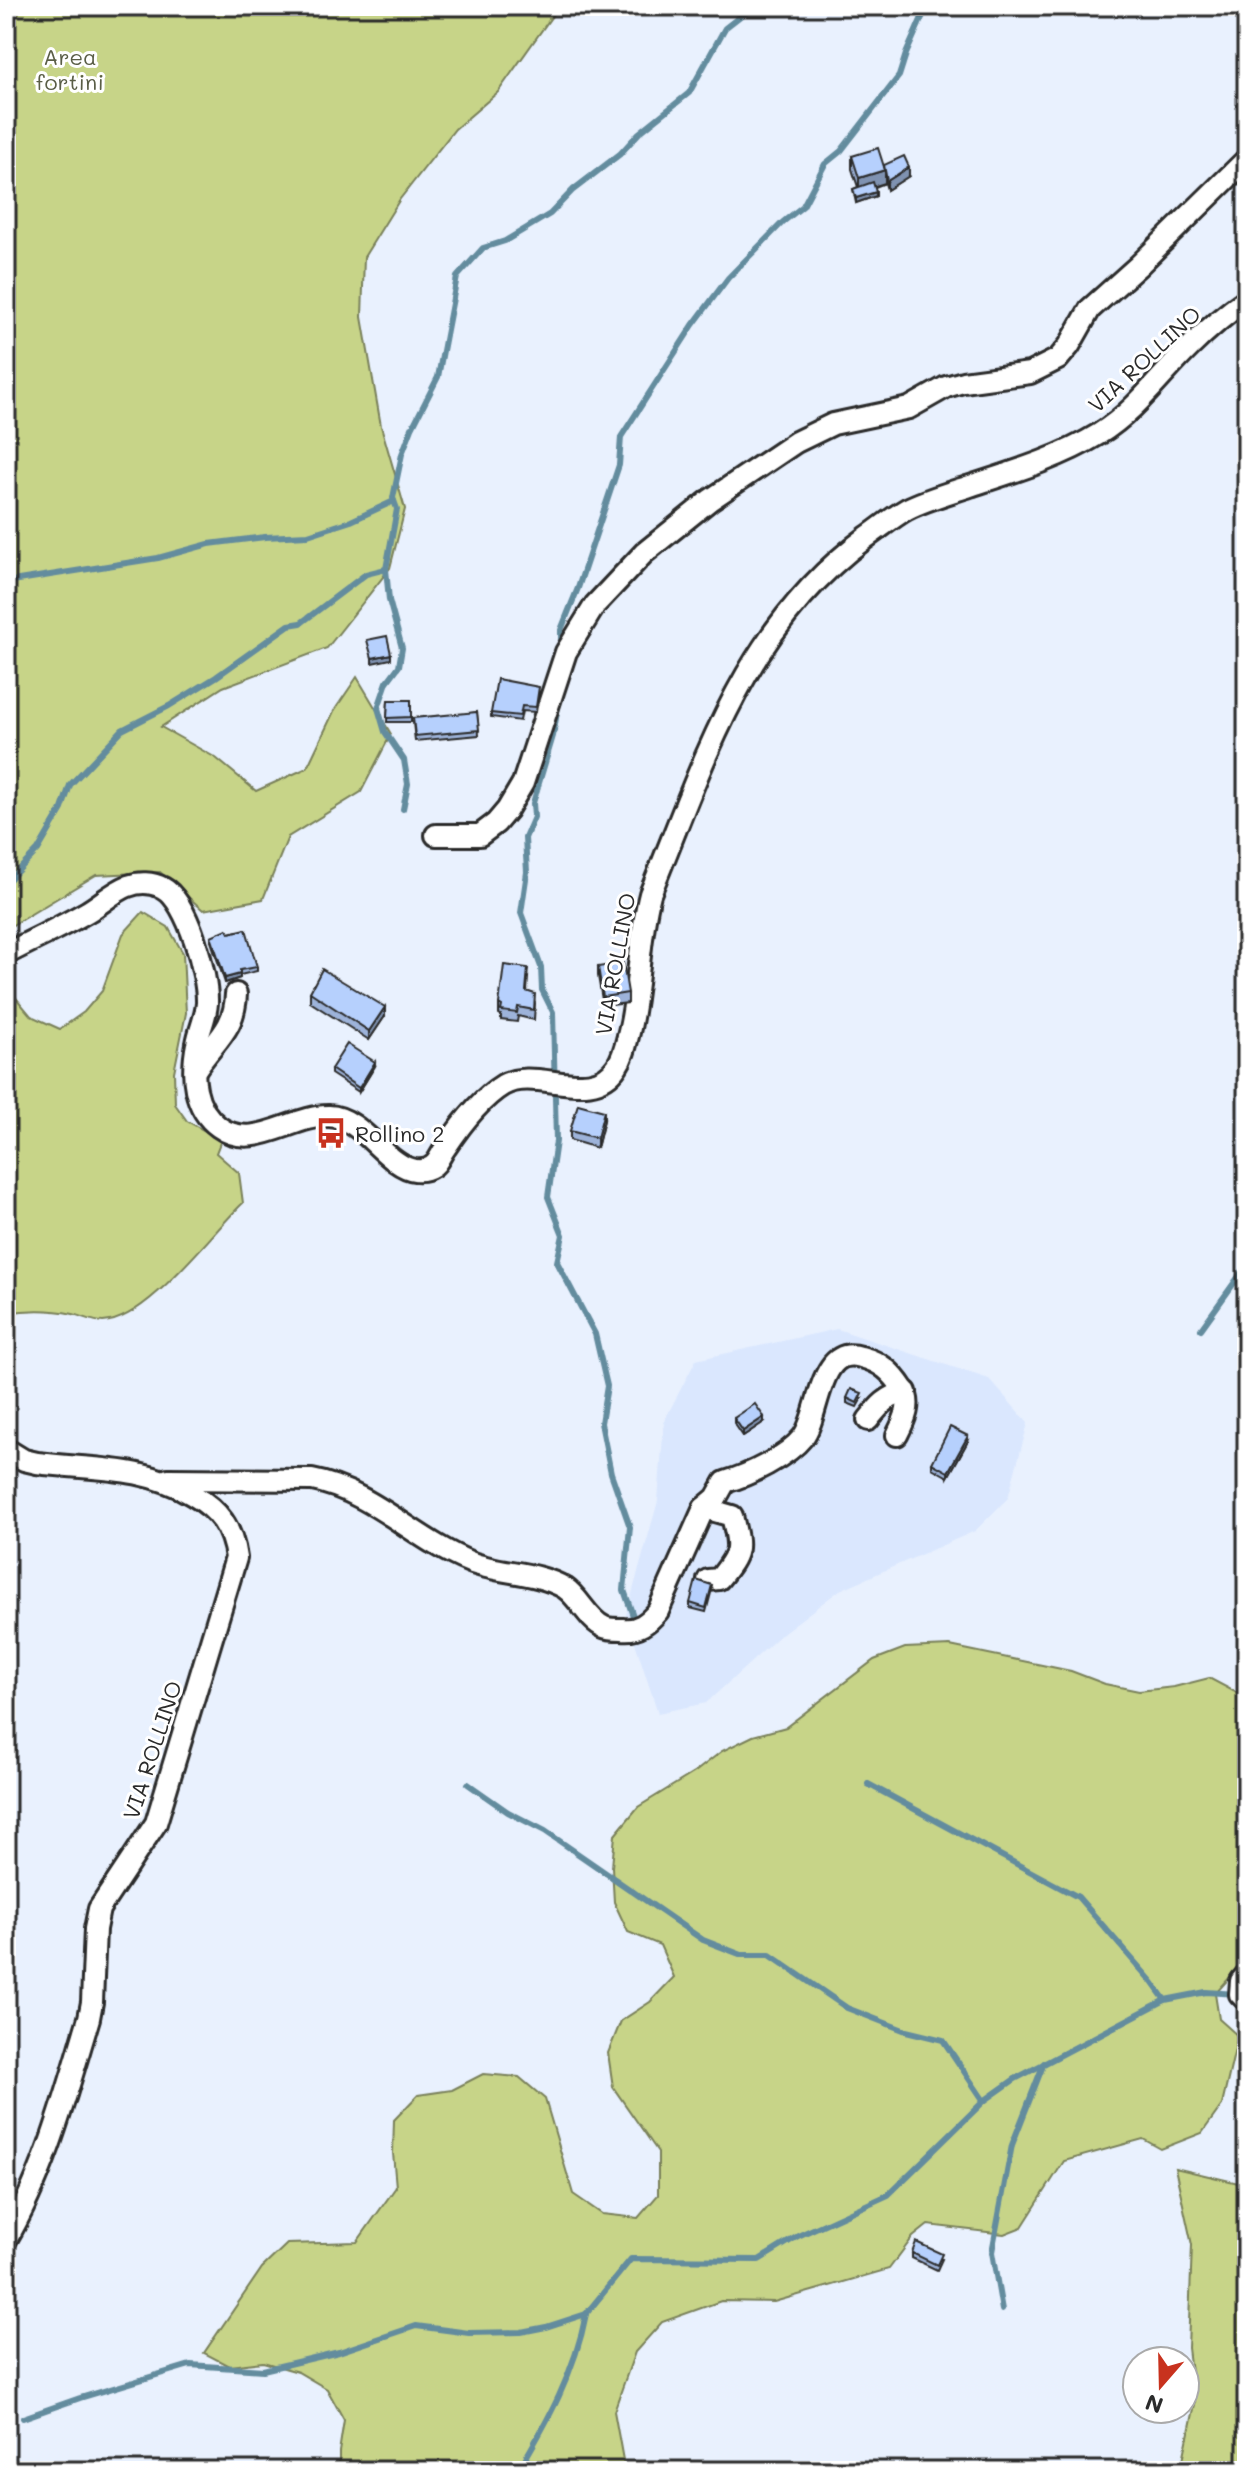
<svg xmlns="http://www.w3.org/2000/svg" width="1253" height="2477" viewBox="0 0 1253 2477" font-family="Mali,sans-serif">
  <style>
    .built { fill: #dae7fe }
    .green { fill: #c7d488; stroke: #79805a; stroke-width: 2 }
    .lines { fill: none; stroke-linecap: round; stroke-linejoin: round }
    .stream { stroke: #648c9e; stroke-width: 6 }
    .minor-casing { stroke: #2b2b2b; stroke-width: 26 }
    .minor { stroke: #fff; stroke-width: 20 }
    .wall { fill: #9db3da; stroke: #2b2b2b; stroke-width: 2 }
    .shaded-wall { fill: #7f92b1; stroke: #2b2b2b; stroke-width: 2 }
    .building { fill: #b6d0fd; stroke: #2b2b2b; stroke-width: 2 }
    .labels { text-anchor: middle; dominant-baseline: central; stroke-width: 6; stroke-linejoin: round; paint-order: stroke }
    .park-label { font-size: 22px; fill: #5a5e47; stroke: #fff }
    .street-label { font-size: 22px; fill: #2b2b2b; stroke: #fff }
    .poi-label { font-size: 22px; fill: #2b2b2b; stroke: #fff; text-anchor: start }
  </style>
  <rect width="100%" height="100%" fill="#e9f1fe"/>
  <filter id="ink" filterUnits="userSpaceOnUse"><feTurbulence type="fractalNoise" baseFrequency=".0125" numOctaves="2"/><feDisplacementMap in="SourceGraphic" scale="16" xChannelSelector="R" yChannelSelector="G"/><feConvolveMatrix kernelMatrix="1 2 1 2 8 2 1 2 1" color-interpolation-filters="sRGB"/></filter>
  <g filter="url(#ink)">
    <path class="built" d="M837 1329 989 1379 1028 1423 1008 1498 975 1531 840 1590 784 1632 706 1703 658 1713 626 1615 658 1501 664 1421 696 1360Z"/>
    <g class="green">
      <path d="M6 6H559L498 92 455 129 400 199 364 257 362 317 381 426 405 509 390 568 327 648 223 687 161 727 216 758 256 791 307 768 334 711 357 677 391 734 361 792 288 837 263 899 203 910 160 872 96 875 6 929Z"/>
      <path d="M143 912 168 927 183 953 186 1013 174 1072 175 1104 187 1121 221 1140 216 1153 239 1173 243 1203C212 1232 147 1321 103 1322 94 1322 82 1316 73 1314 50 1309 30 1309 6 1313V992L12 993 31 1016 60 1029 84 1012 102 991 123 934Z"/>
      <path d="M950 1646 1071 1671 1105 1684 1139 1691 1174 1687 1209 1678 1241 1695 1247 1703V1958L1215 1994 1219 2019 1238 2036 1222 2105 1202 2133 1161 2149 1143 2139 1064 2161 1022 2227 1004 2234 928 2225 913 2237 889 2269 774 2302 721 2301 662 2322 635 2352 614 2411 625 2471H339V2452L344 2420 327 2389 298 2372 263 2362 229 2366 204 2353 262 2268 287 2244 357 2242 396 2187 393 2153 394 2120 418 2095 452 2090 483 2074 519 2077 545 2099 573 2194 602 2214 638 2218 658 2195V2152L613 2087 608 2053 621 2021 650 2002 674 1977 660 1945 628 1932 614 1902 612 1867 615 1835 638 1807 695 1772 722 1751 753 1736 786 1727 874 1660 905 1648Z"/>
      <path d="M1175 2168 1247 2185V2471H1185L1183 2460 1195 2404 1188 2348 1192 2245Z"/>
    </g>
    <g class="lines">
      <g class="stream">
        <path d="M6 582 158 558 209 544 265 537 308 535 351 521 394 501"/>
        <path d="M561 648V630L578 588 619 465 621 437 693 325 728 278 783 222 803 206 825 164 841 151 899 76 906 54 927 6"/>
        <path d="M558 706 553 736 533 803 534 817 525 838 527 872 521 913 541 967 542 990 553 1012 556 1141 548 1197 563 1235 557 1262 595 1334 607 1386 601 1423 611 1473 630 1527 624 1590 633 1616"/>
        <path d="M403 809 408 784 404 760 385 732 378 708 387 682 399 666 402 648 389 600 386 569 397 509 393 498 402 454 412 428 438 377 457 277 483 248 505 241 550 214 573 190 620 154 639 133 689 93 725 28 743 14 765 6"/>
        <path d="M6 883 38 850 62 809 70 785 122 730 169 706 216 677 289 625 301 623 366 574 386 569"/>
        <path d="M1201 1329 1247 1265"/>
        <path d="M468 1784 508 1812 545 1831 703 1940 742 1955H770L847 2008 906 2031 943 2040 984 2101"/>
        <path d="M868 1784 1078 1897 1152 1982 1165 2000"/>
        <path d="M1002 2310 992 2252 1012 2145 1044 2063"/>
        <path d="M23 2418 80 2398 190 2365 263 2370 339 2352 416 2326 469 2333 521 2332 546 2327 586 2314 631 2259 759 2260 798 2236 888 2195 984 2101 1015 2079 1165 2000 1206 1992 1237 1994"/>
        <path d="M518 2471C548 2421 575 2372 586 2314"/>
      </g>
      <defs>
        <g id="minor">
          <path d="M436 835H480L496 823 507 810 523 783 566 652 595 605 644 553 710 500 796 442 833 424 909 408 946 387 963 382 1030 373 1058 359 1069 346 1090 309 1138 266 1247 159"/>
          <path d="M6 954C33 940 61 927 87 912 101 904 113 892 128 886 139 882 152 882 163 888 188 901 208 976 207 1003 206 1018 199 1030 197 1044 191 1074 193 1108 219 1127 253 1152 293 1115 329 1116 362 1117 387 1167 415 1170 422 1171 431 1169 436 1163 440 1158 442 1152 446 1147 460 1126 480 1099 503 1085 536 1066 592 1105 617 1066 624 1056 626 1044 629 1032 640 987 638 940 650 894 705 760 744 627 867 537 880 528 893 517 907 509 927 499 949 493 970 486 1013 472 1060 458 1099 434 1136 411 1160 376 1191 346 1208 329 1227 313 1247 299"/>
          <path d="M196 1069C214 1041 235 1030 236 994"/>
          <path d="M868 1420C879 1406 887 1396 906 1392"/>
          <path d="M6 1449 24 1460 37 1463C92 1470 143 1465 193 1495 219 1510 232 1528 236 1558L156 1823 99 1909 95 1929 92 2002 89 2018C66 2094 46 2172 6 2240"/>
          <path d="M168 1479 312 1480C372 1491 415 1540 470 1562 499 1574 537 1571 565 1588 579 1597 588 1620 604 1627 608 1629 617 1629 622 1629 638 1631 648 1623 658 1611L704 1508 716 1498 725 1482C749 1475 787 1457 803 1437 820 1416 818 1344 861 1357 881 1362 892 1372 903 1389 913 1404 904 1421 897 1435"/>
          <path d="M704 1508 732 1516C740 1549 741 1552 719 1579L708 1580"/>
          <path d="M1247 1974 1241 1981 1240 1994 1247 2001"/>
        </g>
      </defs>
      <use href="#minor" class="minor-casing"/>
      <use href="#minor" class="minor"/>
    </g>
    <g class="wall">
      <path d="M1212 6H1232L1229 13Z"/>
      <path d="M852 156 884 165 909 176 887 190 885 183 875 187 876 196 856 203 853 189 858 187 852 169Z"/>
      <path d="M539 692 536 712 522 711 520 721 491 717V713Z"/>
      <path d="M388 700H411V722H387Z"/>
      <path d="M477 712 479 735 415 741 413 722Z"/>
      <path d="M229 933 257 967V971L240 975V978L225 983 211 941V936Z"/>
      <path d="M598 967 628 993V1003L603 1006 598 976Z"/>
      <path d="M528 978 527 991 535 1003 534 1020 518 1016 517 1022 501 1020V1015L499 1014V1004Z"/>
      <path d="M310 992 385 1016 369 1040 310 1002Z"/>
      <path d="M375 1066 359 1092 331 1074V1069Z"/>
      <path d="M604 1120 597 1148 570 1140V1131Z"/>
      <path d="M847 1398H862L857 1407 847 1403Z"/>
      <path d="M734 1418 764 1422 743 1436 734 1423Z"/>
      <path d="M968 1441 948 1477 932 1468V1463Z"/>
      <path d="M712 1589 706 1612 690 1608V1603Z"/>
      <path d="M912 2253 942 2259 937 2270 912 2258Z"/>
    </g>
    <g class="shaded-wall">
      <path d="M909 167V176L887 190V181Z"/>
      <path d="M885 170V183L859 191V178Z"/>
      <path d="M876 192V196L856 203V198Z"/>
      <path d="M391 654V659L372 663V658Z"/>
      <path d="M240 974V978L225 983V978Z"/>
      <path d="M385 1007V1016L369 1040V1031Z"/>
      <path d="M375 1062V1066L359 1092V1088Z"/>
      <path d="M604 1111V1120L597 1148V1138Z"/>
      <path d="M764 1417V1422L743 1436V1431Z"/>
      <path d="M968 1436V1441L948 1477V1472Z"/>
    </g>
    <g class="building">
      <path d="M878 148 885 170 859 178 852 156Z"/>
      <path d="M904 156 909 167 887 181 884 165Z"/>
      <path d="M873 182 876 192 856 198 853 189Z"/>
      <path d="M387 636 391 654 372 658 367 640Z"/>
      <path d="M497 679 539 687 536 707 522 706 520 716 491 713Z"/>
      <path d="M388 700H411V717L387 718Z"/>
      <path d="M477 712 479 730 415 736 413 718Z"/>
      <path d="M227 929 229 933 246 929 257 967 240 970V974L225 978 211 936Z"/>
      <path d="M623 963 628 993 603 997 598 967Z"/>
      <path d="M504 965 528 968 526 991 535 994 534 1010 518 1007 517 1013 501 1011 502 1006 499 1004Z"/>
      <path d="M322 969 385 1007 369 1031 310 992Z"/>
      <path d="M347 1044 375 1062 359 1088 331 1069Z"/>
      <path d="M578 1104 604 1111 597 1138 570 1131Z"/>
      <path d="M851 1389 862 1393 857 1403 847 1398Z"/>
      <path d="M755 1404 764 1417 743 1431 734 1418Z"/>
      <path d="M950 1427 968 1436 948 1472 932 1463Z"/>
      <path d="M696 1580 712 1585 706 1608 690 1603Z"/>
      <path d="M916 2242 942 2254 937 2265 912 2253Z"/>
    </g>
  </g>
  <defs>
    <symbol id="bus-bare" viewBox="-9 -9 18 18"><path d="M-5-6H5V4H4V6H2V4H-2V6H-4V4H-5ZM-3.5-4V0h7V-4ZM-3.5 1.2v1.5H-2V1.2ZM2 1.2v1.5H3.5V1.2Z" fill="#c8321e" stroke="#fff" stroke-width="2.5" paint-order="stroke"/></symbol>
  </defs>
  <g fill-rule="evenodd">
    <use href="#bus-bare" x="309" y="1111" width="44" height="44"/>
  </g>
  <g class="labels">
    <g class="park-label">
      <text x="70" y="56">Area<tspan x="70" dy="25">fortini</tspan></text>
    </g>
    <g class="street-label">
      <text transform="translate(1144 359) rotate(-43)">VIA ROLLINO</text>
      <text transform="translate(615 964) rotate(-80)">VIA ROLLINO</text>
      <text transform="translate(152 1750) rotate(-72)">VIA ROLLINO</text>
    </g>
    <g class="poi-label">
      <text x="355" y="1133">Rollino 2</text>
    </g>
  </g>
  <rect width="1253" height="2477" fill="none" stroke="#fff" stroke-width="32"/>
  <rect x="16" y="16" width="1221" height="2445" fill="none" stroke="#2b2b2b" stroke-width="3" filter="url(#ink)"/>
  <g transform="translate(1161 2385) rotate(200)"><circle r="38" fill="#ffffff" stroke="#aaaaaa" stroke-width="2"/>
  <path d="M0-6L14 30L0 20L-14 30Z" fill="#c8321e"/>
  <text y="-12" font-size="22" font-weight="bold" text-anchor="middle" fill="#2b2b2b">N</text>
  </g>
</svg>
